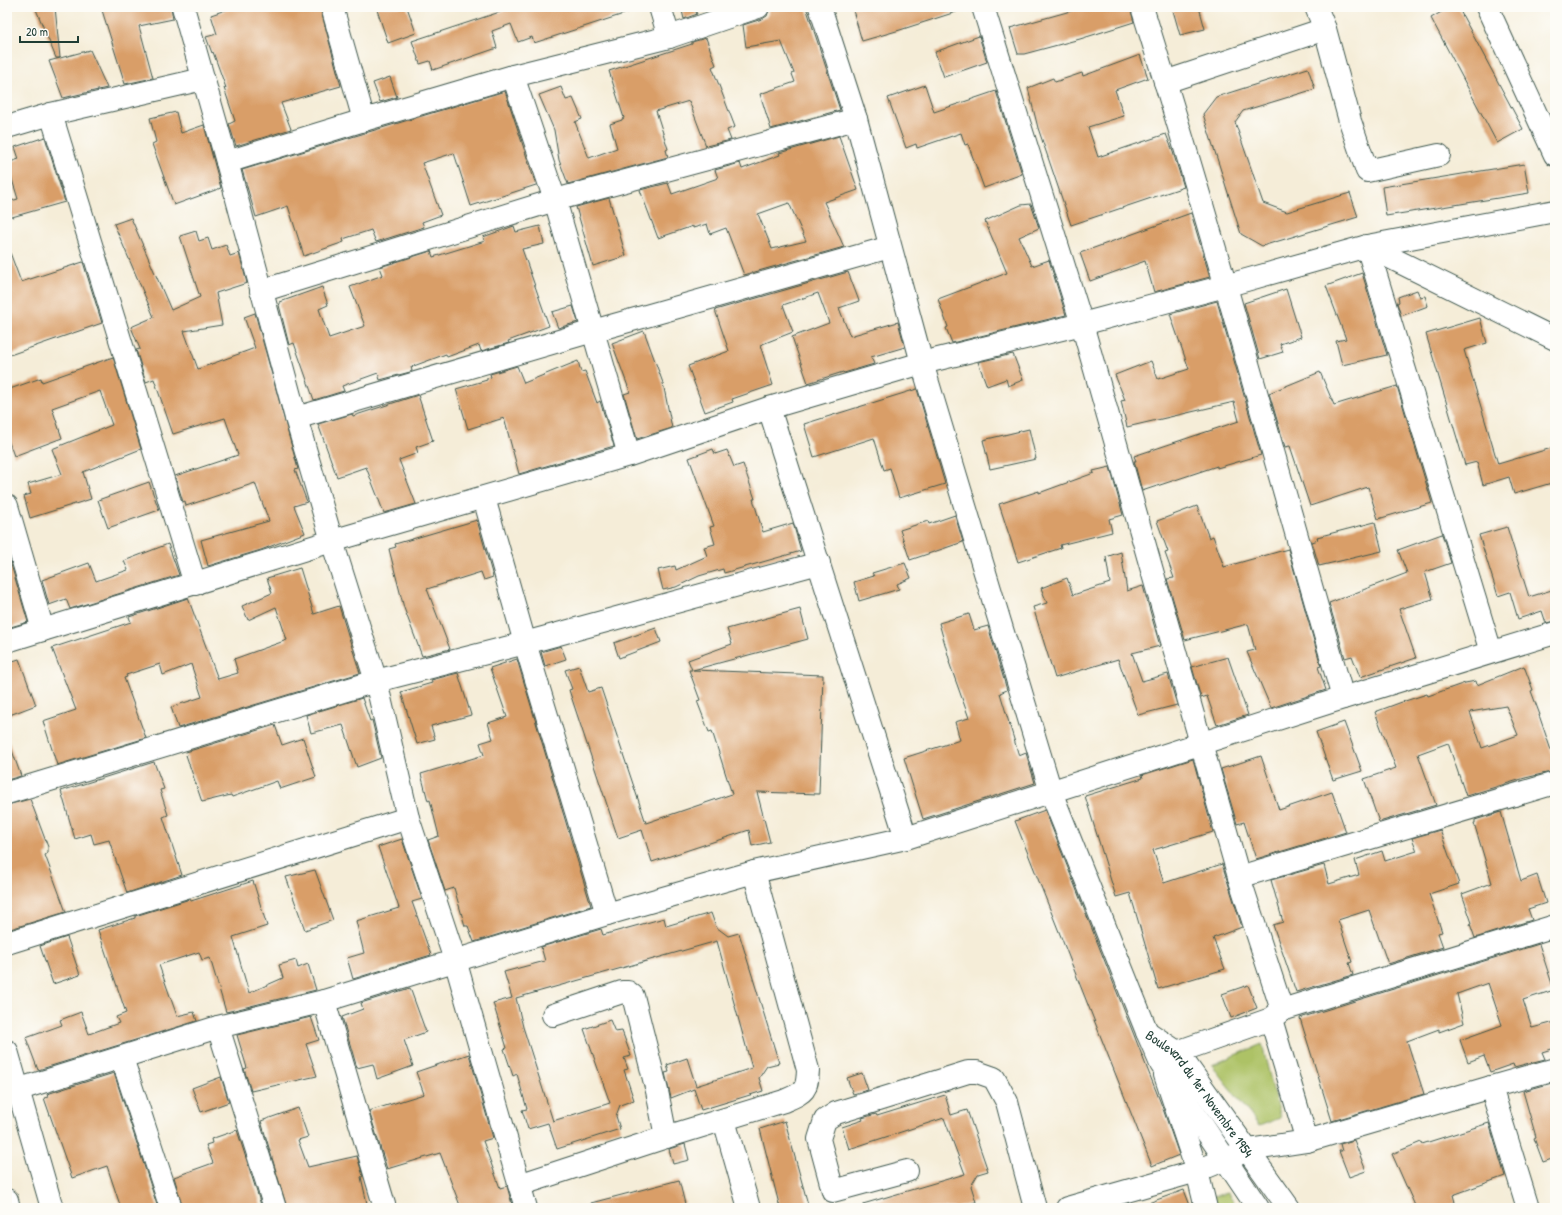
<svg xmlns="http://www.w3.org/2000/svg" width="1562" height="1215" viewBox="0 0 1562 1215" font-family="'Patrick Hand',sans-serif">
  <style>
    .green { fill: #adc266; stroke: #66804d }
    .building { fill: #d99e68; fill-rule: evenodd }
    .lines { fill: none; stroke-linecap: round; stroke-linejoin: round }
    .minor-casing { stroke: #3f574d; stroke-width: 24 }
    .major-casing { stroke: #3f574d; stroke-width: 24 }
    .minor { stroke: #fff; stroke-width: 22 }
    .major { stroke: #fff; stroke-width: 22 }
    .labels { text-anchor: middle; dominant-baseline: central; stroke-width: 4; stroke-linejoin: round; paint-order: stroke }
    .street-label { font-size: 14px; fill: #1f3d34; stroke: #fdfcf7 }
  </style>
  <rect width="100%" height="100%" fill="#fdfcf7"/>
  <filter id="ink" filterUnits="userSpaceOnUse"><feTurbulence type="fractalNoise" baseFrequency=".025" numOctaves="2"/><feDisplacementMap in="SourceGraphic" scale="8" xChannelSelector="R" yChannelSelector="G"/><feConvolveMatrix kernelMatrix="1 2 1 2 8 2 1 2 1" color-interpolation-filters="sRGB"/></filter>
  <filter id="wash" filterUnits="userSpaceOnUse"><feTurbulence type="fractalNoise" baseFrequency=".012" numOctaves="4" result="noise"/><feDisplacementMap in="SourceGraphic" scale="16" xChannelSelector="R" yChannelSelector="G"/><feGaussianBlur stdDeviation="0.9" result="paint"/><feColorMatrix in="noise" values="0 0 0 0 0 0 0 0 0 0 0 0 0 0 0 0 0 1.4 0 .05"/><feComposite in="paint" operator="in"/></filter>
  <g filter="url(#wash)">
    <rect width="100%" height="100%" fill="#f5edd8"/>
    <g class="green">
      <path d="M1262 1044 1280 1118 1259 1126 1212 1065Z"/>
      <path d="M1227 1193 1238 1208H1204L1202 1199Z"/>
    </g>
    <g id="blocks">
      <g class="building">
        <path d="M35 7H55L60 58H56Z"/>
        <path d="M101 7H171L173 19 139 26 153 78 125 84Z"/>
        <path d="M234 7H320L341 86 281 103 291 129 236 146 229 124 235 121 224 88H226L213 52 212 53 206 37 217 34 211 15Z"/>
        <path d="M376 7H407L416 33 388 43Z"/>
        <path d="M515 7H635L636 10 534 43 532 37 518 42 511 24 492 31 497 48 433 70 430 61 420 64 412 41Z"/>
        <path d="M681 7H694L697 14 684 19Z"/>
        <path d="M770 7H806L840 110 771 129 760 94 795 82 792 74 794 73 781 41 746 47 743 25 762 19 767 16Z"/>
        <path d="M852 7H961L962 10 900 30 862 41Z"/>
        <path d="M1085 7H1130L1134 22 1080 39 1024 54H1018L1010 28Z"/>
        <path d="M1172 7H1199L1205 29 1180 35Z"/>
        <path d="M1450 7H1458L1523 129 1497 143 1431 18Z"/>
        <path d="M979 36 987 62 944 77 935 52Z"/>
        <path d="M706 38 716 65 712 67 735 127 727 130 731 140 706 146 689 101 656 111 668 149 666 150 668 157 568 184 559 160 554 130 539 95 561 87 566 100 573 98 582 119 575 122 589 158 617 148 610 124 622 120V119L624 118 609 71 692 44V42Z"/>
        <path d="M90 50 107 88 63 98 49 61Z"/>
        <path d="M1140 55 1148 78 1115 90 1124 116 1088 127 1098 157 1166 134 1172 149 1184 187 1071 225 1038 128 1028 88 1053 78 1055 82 1082 73 1083 76Z"/>
        <path d="M1308 68 1315 89 1243 111 1235 122 1263 203 1287 212 1350 193 1358 217 1262 246 1241 234 1203 114 1216 97Z"/>
        <path d="M390 77 397 97 380 102 373 83Z"/>
        <path d="M925 85 934 112 996 91 1022 174 984 188 968 144 965 145 961 133 917 148 916 144 906 148 888 98Z"/>
        <path d="M505 91 536 185 471 206 454 153 422 163 441 215 422 222 424 227 376 242 371 230 343 239 344 242 304 256 288 206 256 217 242 170Z"/>
        <path d="M176 112 181 133 204 125 221 188 174 205 152 144 156 142 150 118Z"/>
        <path d="M839 136 858 190 824 202 844 247 744 275 726 228 710 234 707 224 693 228V226L658 238 640 190 668 183 672 194 718 178 715 170 740 163 742 169 780 155 779 153ZM789 203 806 241 772 249 758 214Z"/>
        <path d="M45 137 65 202 12 217 7 202 18 199 7 163 19 159 15 147Z"/>
        <path d="M1524 164 1529 193 1386 216 1382 187Z"/>
        <path d="M609 198 626 256 593 266 576 207Z"/>
        <path d="M1031 204 1039 228 1019 237 1032 266 1049 260 1066 315 952 343 946 328 948 327 938 299 1007 273 985 221 1021 205Z"/>
        <path d="M1191 213 1210 277 1154 292 1145 261 1090 281 1080 253Z"/>
        <path d="M131 218 171 310 200 297 180 236 196 231 199 241 208 238 212 250 226 245 230 256 239 253 247 283 216 293 222 325 184 331 198 369 255 348 244 317 255 313 298 469 295 470 307 502 294 506 305 533 261 550 208 566 201 540 269 521 255 483 186 506 185 501 183 502 175 476 238 455 225 418 173 434 154 379 146 382 136 350 140 349 131 327 154 317 114 224Z"/>
        <path d="M514 226 516 232 540 226 544 244 522 249 549 326 508 341 509 343 481 351 479 345 447 357 446 354 411 367 412 371 410 372 380 380 378 373 342 386 344 391 314 400 294 343 289 345 279 305 280 304V302L322 287 328 305 319 309 329 338 365 326 350 287 383 275 380 267 431 251 433 257 485 241 483 237Z"/>
        <path d="M9 250 21 282 83 262 102 323 7 356V251Z"/>
        <path d="M848 272 859 301 839 308 850 336 898 322 905 347 871 357 874 364 844 373 843 372 808 383 792 337 829 323 818 293 783 305 793 332 760 345 773 385 732 399 733 402 705 412 688 366 729 351 715 310Z"/>
        <path d="M1362 273 1387 355 1342 365 1336 341 1346 339 1326 286Z"/>
        <path d="M1286 289 1301 337 1280 344 1283 352 1260 359 1244 303Z"/>
        <path d="M1417 290 1420 297 1425 296 1428 306 1401 316 1397 303 1399 302 1398 297Z"/>
        <path d="M1217 301 1261 455 1217 468V466L1142 491 1134 461H1136L1134 456 1239 421 1234 402 1127 427 1121 401 1125 400 1115 375 1151 361 1158 379 1189 369 1170 314Z"/>
        <path d="M573 306 578 322 558 328 552 312Z"/>
        <path d="M1480 318 1487 343 1464 350 1498 464 1555 447V482L1514 494 1509 477 1483 485 1477 462 1465 465 1426 334Z"/>
        <path d="M644 331 663 383 672 428 637 439 624 394 630 392 612 343Z"/>
        <path d="M1013 354 1023 380 1008 386 1006 379 987 386 978 362Z"/>
        <path d="M113 357 141 449 83 472 91 499 30 518 24 496 31 494 28 484 62 474 52 449 112 425 100 391 52 408 62 438 14 456 7 437V390L41 378 42 382Z"/>
        <path d="M578 361 581 372 585 371 597 403 600 401 614 446 519 474 504 418 468 429 456 389 487 380V378L491 377 490 374 517 366 524 383Z"/>
        <path d="M1320 372 1334 405 1397 386 1432 503 1378 519 1368 487 1310 506 1290 446 1285 447 1269 393Z"/>
        <path d="M917 389 945 484 899 498 890 468 884 470 874 438 814 457 804 424Z"/>
        <path d="M418 395 433 441 416 447 418 453 399 460 416 504 384 513 366 467 337 477 318 424 352 414 353 416Z"/>
        <path d="M1029 429 1036 459 990 469 983 440Z"/>
        <path d="M713 449 715 454 727 450 734 467 743 464 755 499H753L763 532 793 523 801 551 724 573 723 569 699 576 676 587 663 590 658 570 675 566 676 570 707 556 704 547 715 544 710 527 714 526 689 458Z"/>
        <path d="M1110 467 1123 515 1109 519 1112 532 1060 545 1061 548 1018 562 999 504 1039 491V493L1094 473 1093 471Z"/>
        <path d="M149 482 159 510 108 528 98 500Z"/>
        <path d="M1197 506 1209 538 1213 536 1224 567 1288 549 1321 666 1318 667 1326 690 1271 708 1247 652 1255 650 1248 624 1185 640 1167 579 1174 578 1165 553 1168 552 1157 521Z"/>
        <path d="M955 515 963 542 910 560 900 530 928 521 929 524Z"/>
        <path d="M477 520 493 577 484 580 481 572 427 589 450 649 422 656 404 608 389 549 396 547 395 544Z"/>
        <path d="M1375 522 1382 551 1319 566 1312 542 1318 540 1317 537Z"/>
        <path d="M1507 527 1529 597 1555 589V621L1546 623 1542 611 1518 619 1510 592 1498 596 1479 535Z"/>
        <path d="M1442 534 1451 563 1425 572 1433 599 1399 609 1416 658 1360 677 1352 656 1345 658 1329 603 1407 573 1398 550Z"/>
        <path d="M168 544 179 575 70 609 66 599 49 605 42 580 89 563 96 581 128 570 124 561Z"/>
        <path d="M7 551 28 622 7 628Z"/>
        <path d="M1121 552 1127 591 1143 586 1160 646 1132 653 1142 681 1168 674 1177 705 1138 715 1118 659 1055 678 1033 607 1047 603 1041 588 1067 578 1073 595 1110 583 1106 557Z"/>
        <path d="M905 563 911 578 897 584 899 589 859 601 854 582 874 576 872 573Z"/>
        <path d="M300 568 314 614 339 606 360 673 178 728 171 707 202 697 191 664 163 675 160 664 126 675 127 677 124 678 146 738 57 765 43 721 76 710 52 648 131 622 129 617 188 598 218 679 238 673 234 659 287 640 276 607 248 620 242 606 272 593 267 578Z"/>
        <path d="M800 609 808 639 693 670 823 675 819 794 757 792 770 842 752 846 749 830 652 862 642 830 618 838 569 690 572 689 565 670 579 666 588 692 601 688 646 823 732 794 712 731 709 732 697 701 700 700 689 670H692L688 660 732 644 727 629Z"/>
        <path d="M969 614 974 630 988 626 1007 690 1000 693 1019 756 1026 753 1035 783 923 819 904 758 960 740 955 722 969 718 949 662H950L939 623Z"/>
        <path d="M656 628 661 642 619 658 614 643Z"/>
        <path d="M561 646 566 659 545 666 541 652Z"/>
        <path d="M1228 657 1248 715 1217 725 1207 696 1201 698 1192 667Z"/>
        <path d="M19 659 36 705 7 716V663Z"/>
        <path d="M517 659 591 906 474 942 468 926H465L454 888 445 891 428 840 439 836 430 800 428 801 421 774 484 755 480 743 493 739 488 723 507 717 490 668Z"/>
        <path d="M1524 666 1533 690 1531 691 1540 715H1539L1555 762V771L1525 778 1466 796 1448 743 1418 754 1436 805 1379 822 1364 779 1396 768 1375 712 1402 702 1427 694 1428 696 1465 683 1476 681 1477 685ZM1506 706 1518 735 1482 748 1470 712Z"/>
        <path d="M458 673 471 715 431 726 435 739 417 744 401 692 432 683 431 680Z"/>
        <path d="M362 698 370 721 372 720 381 758 357 767 343 725 311 733 306 715Z"/>
        <path d="M1344 722 1362 771 1333 780 1316 732Z"/>
        <path d="M275 725 282 745 303 738 316 777 280 789 277 781 232 797 231 795 202 802 186 755H187L186 752Z"/>
        <path d="M7 742H9L21 776 7 780Z"/>
        <path d="M1261 756 1279 810 1332 792 1346 832 1256 859 1244 822 1237 824 1221 769Z"/>
        <path d="M1193 759 1213 832 1153 850 1164 883 1222 864 1242 927 1213 938 1225 969 1158 989 1130 893 1116 897 1085 796 1143 778 1142 775Z"/>
        <path d="M154 762 164 789 160 790 168 815 163 817 182 875 127 893 109 840 94 844 91 834 75 839 61 791Z"/>
        <path d="M30 799 48 847V853L45 855 66 912 7 930V805Z"/>
        <path d="M1045 810 1162 1106 1179 1155 1152 1166 1015 821Z"/>
        <path d="M1501 812 1521 881 1537 875 1546 903 1528 909 1532 920 1475 938 1470 924 1472 923 1462 894 1492 883 1474 823H1475V820Z"/>
        <path d="M1440 830 1459 884 1429 894 1442 932 1438 933 1443 947 1388 964 1369 910 1338 920 1352 962 1349 963 1353 975 1296 992 1273 925 1283 922 1271 880 1324 865 1329 884 1359 875 1355 860 1382 851 1385 861 1417 851 1412 838Z"/>
        <path d="M402 839 422 899 412 902 431 955 353 979 347 958 364 953 356 921 399 908 378 847Z"/>
        <path d="M315 870 333 920 305 930 286 877Z"/>
        <path d="M253 881 267 926 233 937 249 993 283 978 279 965 296 960 298 968 308 964 316 990 226 1012 210 958 202 960 199 952 159 965 177 1016 194 1012 197 1021 38 1070 26 1038 62 1025 60 1020 81 1012 89 1034 119 1023 116 1017 126 1013 98 930 135 918V916L190 899 191 901Z"/>
        <path d="M711 913 716 927 728 936 739 933 779 1063 767 1066 759 1078 763 1091 701 1110 694 1089 671 1098 665 1073 669 1072 667 1065 687 1058 696 1086 752 1068 717 941 516 998 523 1027 553 1121 610 1103 584 1029 610 1020 615 1032 622 1031 631 1056 624 1058 628 1069 624 1070 634 1100 620 1105 616 1116 620 1129 557 1149 548 1123 528 1129 522 1110 527 1109 517 1074 513 1076 504 1049 507 1048 493 1003 512 998 504 972 545 961 541 947 601 929 603 935 664 918 666 926Z"/>
        <path d="M67 937 80 975 53 984 40 946Z"/>
        <path d="M1539 944 1554 990 1523 1000 1532 1028 1555 1022V1048L1542 1052 1545 1059 1514 1067 1513 1064 1490 1072 1484 1056 1468 1062 1460 1040 1502 1025 1488 983 1457 994 1464 1023 1439 1032V1029L1407 1041 1424 1094 1332 1121 1300 1018Z"/>
        <path d="M1248 985 1257 1008 1231 1018 1222 994Z"/>
        <path d="M410 988 426 1032 404 1040 413 1066 377 1079 373 1064 357 1068 342 1017 363 1009 361 1003Z"/>
        <path d="M311 1017 319 1040 306 1044 317 1076 251 1091 244 1069 247 1068 237 1035Z"/>
        <path d="M469 1054 493 1138 483 1141 500 1188 507 1186 513 1208H461L440 1153 387 1169 369 1111 424 1094 416 1072Z"/>
        <path d="M114 1073 158 1208H121L107 1166 72 1178 44 1098 48 1097 47 1094Z"/>
        <path d="M862 1073 868 1090 853 1094 847 1078Z"/>
        <path d="M221 1077 229 1102 201 1112 192 1088Z"/>
        <path d="M1552 1083 1555 1091V1158L1543 1162 1534 1138 1536 1137 1523 1091Z"/>
        <path d="M945 1095 951 1115 967 1110 988 1171 978 1174 971 1186 976 1202 956 1208H864L863 1204 965 1174 944 1118 849 1149 842 1127 863 1120 862 1118 876 1114 877 1116Z"/>
        <path d="M298 1108 308 1137 298 1140 308 1167 357 1156 363 1176 361 1177 368 1208H287L261 1121Z"/>
        <path d="M785 1121 809 1208H780L760 1129Z"/>
        <path d="M1489 1123 1505 1176 1453 1195 1455 1202 1441 1208H1416L1392 1154 1421 1142 1422 1144Z"/>
        <path d="M237 1130 262 1208H183L174 1177 213 1163 206 1145 212 1143 211 1139Z"/>
        <path d="M1354 1140 1366 1171 1349 1177 1339 1151H1342L1340 1144Z"/>
        <path d="M685 1144 689 1160 673 1164 669 1149Z"/>
        <path d="M679 1180 685 1204 669 1208H592L591 1203Z"/>
        <path d="M1184 1190 1191 1208H1141L1140 1206Z"/>
      </g>
    </g>
  </g>
  <g filter="url(#ink)">
    <use href="#blocks" fill-opacity="0" stroke="#3f574d" stroke-width="1"/>
    <g class="lines">
      <defs>
        <g id="minor">
          <path d="M183 7 227 162 296 418 332 541 376 681 408 818 455 960 526 1208"/>
          <path d="M332 7 364 120 513 76 669 37 660 7"/>
          <path d="M983 7 1082 324 1239 877 1282 1010 1271 1019 1307 1141"/>
          <path d="M1142 7C1214 236 1277 468 1343 698"/>
          <path d="M1316 7 1325 29"/>
          <path d="M1487 7 1555 155"/>
          <path d="M669 37 758 7"/>
          <path d="M513 76 555 200 629 455"/>
          <path d="M1165 82 1325 29 1350 121 1367 171 1439 155"/>
          <path d="M51 114 195 584"/>
          <path d="M7 127 51 114 203 79"/>
          <path d="M227 162 364 120"/>
          <path d="M1367 246 1555 339"/>
          <path d="M1367 246 1555 211"/>
          <path d="M261 291 555 200 856 119"/>
          <path d="M769 408 906 838"/>
          <path d="M296 418 593 331 890 247"/>
          <path d="M484 498 525 643 607 914"/>
          <path d="M7 506 43 630"/>
          <path d="M7 641 332 541 629 455 769 408 922 363 1082 324 1225 286 1367 246 1491 652"/>
          <path d="M7 793 376 681 525 643 819 563"/>
          <path d="M1239 877 1555 783"/>
          <path d="M7 943 408 818"/>
          <path d="M324 1001 385 1208"/>
          <path d="M1282 1010 1555 926"/>
          <path d="M553 1015 622 992H628L633 996 657 1091 666 1137"/>
          <path d="M218 1027 275 1208"/>
          <path d="M7 1051 52 1208"/>
          <path d="M1177 1052 1271 1019"/>
          <path d="M122 1058 171 1208"/>
          <path d="M1165 1075 1197 1171 1206 1208"/>
          <path d="M7 1093 218 1027 324 1001 607 914 754 872 906 838 1343 698 1555 633"/>
          <path d="M724 1120 749 1208"/>
          <path d="M907 1171 833 1191 819 1139 825 1120 836 1113 968 1072H977L994 1078 1007 1102 1035 1208"/>
          <path d="M519 1185 666 1137 784 1101C804 1092 807 1092 808 1070L754 872"/>
          <path d="M1067 1208 1197 1171 1248 1150 1307 1141 1491 1087"/>
          <path d="M1528 1208 1491 1087 1555 1069"/>
        </g>
        <g id="major">
          <path d="M820 7 856 119 922 363 1051 792 1147 1032 1161 1064 1258 1208"/>
          <path id="s1" d="M1147 1032 1177 1052 1289 1208"/>
          <path d="M7 1200 9 1208"/>
        </g>
      </defs>
      <use href="#minor" class="minor-casing"/>
      <use href="#major" class="major-casing"/>
      <use href="#minor" class="minor"/>
      <use href="#major" class="major"/>
    </g>
  </g>
  <g class="labels">
    <g class="street-label">
      <text stroke="none"><textPath href="#s1" startOffset="82">Boulevard du 1er Novembre 1954</textPath></text>
    </g>
  </g>
  <rect width="1562" height="1215" fill="none" stroke="#fdfcf7" stroke-width="24"/>
  <path d="M20 36v6h58v-6" fill="none" stroke="#1f3d34" stroke-width="2"/>
  <text x="26" y="36" font-size="12" fill="#1f3d34" stroke="#fdfcf7" stroke-width="3" paint-order="stroke">20 m</text>
</svg>
